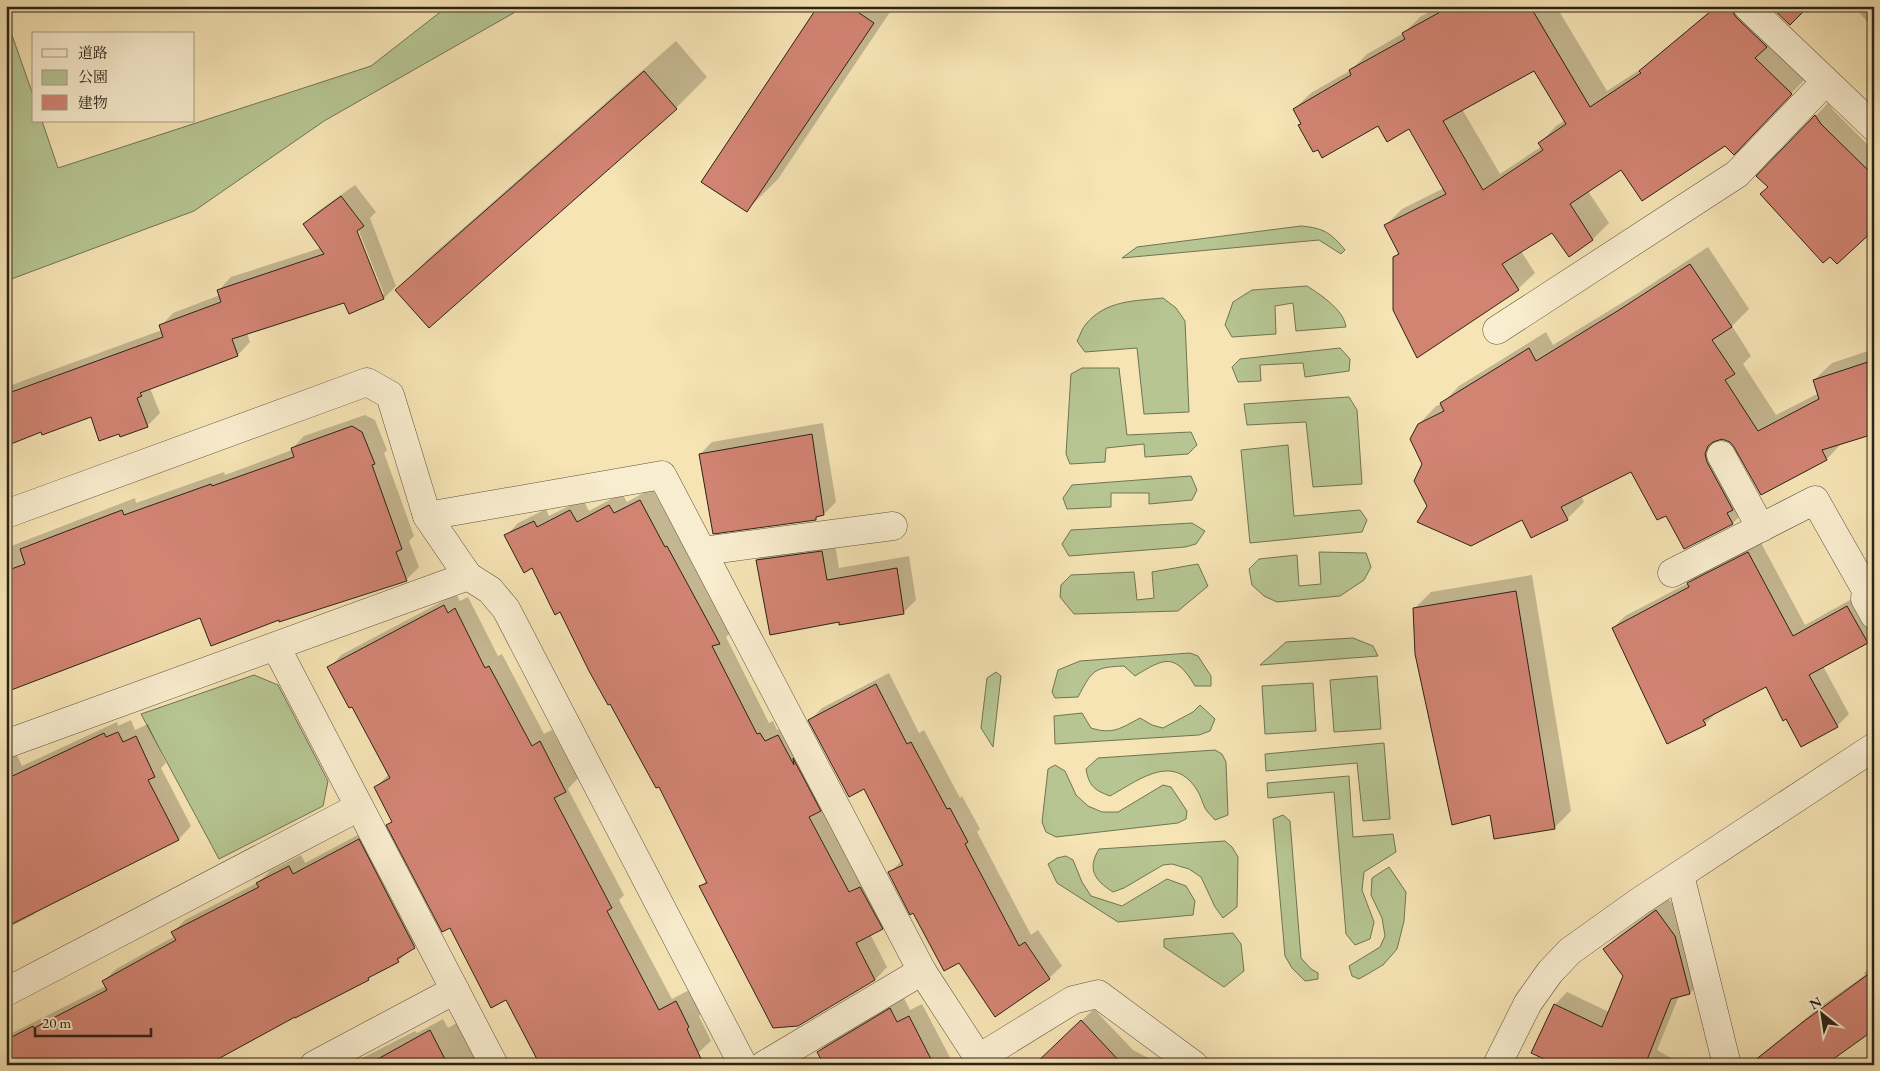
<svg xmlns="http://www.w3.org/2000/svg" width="1880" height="1071" viewBox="0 0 1880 1071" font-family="'EB Garamond','Noto Serif JP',serif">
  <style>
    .green { fill: #b6c592; stroke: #707455 }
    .shadow { fill: #0003; fill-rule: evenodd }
    .building { fill: #d28473; stroke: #2a2218; fill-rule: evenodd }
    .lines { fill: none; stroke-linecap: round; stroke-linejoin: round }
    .minor-casing { stroke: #5d523f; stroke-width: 29 }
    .minor { stroke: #f9edcf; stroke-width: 28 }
  </style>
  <rect width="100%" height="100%" fill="#f6e4b5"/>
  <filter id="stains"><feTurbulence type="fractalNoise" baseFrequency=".004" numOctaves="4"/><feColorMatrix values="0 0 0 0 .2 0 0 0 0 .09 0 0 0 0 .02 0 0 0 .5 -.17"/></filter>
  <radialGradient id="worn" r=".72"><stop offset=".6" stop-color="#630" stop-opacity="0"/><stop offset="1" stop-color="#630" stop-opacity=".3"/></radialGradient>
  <g class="green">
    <path d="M448 6H515L517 11 324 121 194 211 6 281V18L34 98V121H42L58 168 371 66Z"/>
    <path d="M1301 226C1324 228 1331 233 1345 250L1341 254 1319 240 1122 258 1137 247Z"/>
    <path d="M1307 286C1321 295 1344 310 1346 327L1296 331 1293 303 1275 306 1276 334 1232 337 1225 325 1233 302 1252 290Z"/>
    <path d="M1163 298 1176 308 1185 321 1189 412 1144 414 1137 348 1085 352 1077 341C1080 336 1082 328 1086 324 1106 300 1135 301 1163 298Z"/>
    <path d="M1340 348 1350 359 1349 371 1305 377 1303 363 1260 365 1261 381 1238 382 1232 367 1240 359Z"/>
    <path d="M1082 368H1119L1127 435 1191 432 1197 445 1188 454 1145 457 1144 444 1106 448 1105 462 1070 464 1066 454 1071 374Z"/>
    <path d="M1349 397 1357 410 1362 484 1313 487 1306 422 1247 425 1244 404Z"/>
    <path d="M1288 445 1294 516 1360 510 1367 520 1362 532 1250 543 1241 450Z"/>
    <path d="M1191 476 1197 490 1192 500 1149 504V493H1111V507L1067 509 1063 498 1072 485Z"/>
    <path d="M1192 523 1205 531 1196 544 1185 547 1069 556 1062 544 1071 530Z"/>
    <path d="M1319 552 1366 553 1371 567 1364 580 1340 596 1277 602 1264 596 1252 585 1249 569 1259 559 1297 555 1299 586 1321 584Z"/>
    <path d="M1198 564 1208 586 1178 611 1074 614 1060 597 1061 585 1071 575 1134 572 1137 600 1154 598 1152 572Z"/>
    <path d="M1353 638 1373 646 1378 656 1260 665 1286 642Z"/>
    <path d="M1190 653 1198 656 1211 676V686H1195C1175 652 1164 658 1135 676L1124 666C1093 667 1092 671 1078 697L1055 698 1052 692 1058 670 1080 661Z"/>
    <path d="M996 672 1001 676 993 747 981 728 987 678Z"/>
    <path d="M254 675 278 685 328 781 323 806 219 859 141 714Z"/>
    <path d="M1377 676 1381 729 1334 732 1330 680Z"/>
    <path d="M1313 683 1316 731 1265 734 1262 686Z"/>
    <path d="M1200 705 1215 719 1210 731 1199 735 1055 744 1054 716 1082 713 1091 728C1113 735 1121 728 1140 718L1152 725 1163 728 1193 712Z"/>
    <path d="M1384 743 1390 819 1363 821 1357 763 1266 771 1265 754Z"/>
    <path d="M1215 750 1222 754 1226 762 1228 815 1215 820C1212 816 1207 812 1205 808 1202 802 1201 796 1197 790 1173 752 1139 780 1110 796 1094 790 1089 786 1086 769L1098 758Z"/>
    <path d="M1055 765 1065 771 1076 795 1088 806 1102 812H1118L1163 785 1171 787 1187 811 1186 819 1178 823 1056 837 1046 832 1042 822 1048 769Z"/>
    <path d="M1349 776 1353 837 1393 834 1396 852 1364 872 1362 890 1374 922 1370 939 1355 945 1346 934 1334 792 1268 798 1267 783Z"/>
    <path d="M1283 815 1290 821 1301 958 1311 969 1318 973V979L1305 981 1292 968 1285 956 1273 819Z"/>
    <path d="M1225 841 1232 847 1238 857 1237 907 1223 918 1215 907 1201 877 1189 869 1172 864 1163 865 1124 888 1113 892C1094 880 1087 869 1099 849Z"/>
    <path d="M1066 856 1073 860 1082 882 1091 896 1122 906 1167 879 1186 886 1195 901 1193 915 1118 922 1057 883 1048 864 1057 858Z"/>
    <path d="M1389 867 1406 892 1404 921 1397 949 1383 965 1359 979 1352 976 1349 966 1380 947 1385 936 1382 918 1371 895 1372 878Z"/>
    <path d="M1233 933 1241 944 1244 971 1224 987 1164 947V939Z"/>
  </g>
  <g class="shadow">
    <path d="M820 6H894L778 179 747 210Z"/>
    <path d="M1440 6H1556L1607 91 1647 65 1716 6H1746L1808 76 1750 136 1725 144 1621 168 1588 191 1609 223 1593 239 1553 231 1521 251 1535 273 1518 289 1418 356 1394 258 1399 252 1386 225 1402 209 1444 188 1410 127 1378 124 1302 123 1294 109 1311 93 1351 70 1367 54 1404 33 1420 17ZM1535 69 1565 120 1556 126 1540 143 1542 146 1500 174 1462 109Z"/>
    <path d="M1853 6H1874V29Z"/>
    <path d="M676 41 707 77 676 108 429 327 397 290 428 259Z"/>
    <path d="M1874 59V68L1870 63Z"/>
    <path d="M1828 103 1834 111 1874 151V236L1870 232 1769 187 1758 176Z"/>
    <path d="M355 185 376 212 370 218 396 286 384 298 345 301 247 333 250 342 238 355 150 388 160 413 147 426 92 416 41 431 6 444V387L162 330 161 326 173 313 220 295 219 290 231 277 321 248 304 224 317 212ZM356 224 384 294H381L354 225Z"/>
    <path d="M1708 247 1749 309 1732 326 1751 356 1743 364 1776 415 1819 393 1814 380 1832 363 1874 349V431L1842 443 1827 459 1761 493 1735 446 1730 441 1723 438 1750 506 1733 523 1685 547 1667 514 1632 470 1581 495 1584 502 1567 519 1428 506 1419 424 1436 406 1442 404 1459 386 1546 332 1553 345 1638 293Z"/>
    <path d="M365 415 375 420 387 450 384 453 414 536 409 541 419 567 406 580 201 617 6 691V548L135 498 136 503 224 472 225 475 292 450V449L304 436Z"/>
    <path d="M823 423 836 502 824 514 820 515 816 519 700 454 712 442Z"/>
    <path d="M652 488 678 535 680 534 732 631 726 637 769 723 773 721 777 730 791 724 894 916 882 928 870 934 887 967 875 980 701 887 707 880 659 785 561 610 532 567 506 536 518 523 546 509 549 516 583 499 589 511 622 493 627 502Z"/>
    <path d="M834 539 839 568 909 556 916 600 903 613 840 621 757 560 770 547Z"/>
    <path d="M1760 541 1805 625 1859 595 1874 621V635L1867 642 1823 666 1849 714 1837 726 1787 718 1766 686 1717 712 1705 724 1613 628 1625 616 1690 582 1700 571Z"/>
    <path d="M1532 575 1571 811 1554 828 1415 608 1431 592Z"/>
    <path d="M456 594 460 601 468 597 498 656 502 654 544 734 552 730 578 778 568 789 624 895 619 900 672 999 689 990 701 1014 699 1016 711 1041 698 1053 507 999 450 926 388 825 393 820 376 787 388 775 353 705 329 668 341 655Z"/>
    <path d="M889 673 919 733 924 730 960 798 962 796 980 829 977 832 1031 935 1038 930 1062 966 1049 978 959 962 914 911 890 873 902 860 865 788 810 720 822 708Z"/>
    <path d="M131 720 135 730 148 724 166 763 161 768 191 826 179 839 40 909 33 915 6 929V758L16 753 22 766 117 722 118 726Z"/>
    <path d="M371 828 427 935 398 961 373 974 368 979 296 1016 6 1065V1036L106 986 104 981 116 969 175 936 173 932 185 920 259 882 270 871 301 855 305 863Z"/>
    <path d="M1668 898 1687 923 1702 981 1690 993 1679 996 1657 1050 1683 1065H1556L1555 1005 1567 992 1609 1012 1624 975 1605 949 1617 937Z"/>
    <path d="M1874 964V1029L1750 1065 1762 1054 1816 1010 1865 975 1864 973Z"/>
    <path d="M903 996 910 1010 922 1004 954 1065H826L819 1052 831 1039Z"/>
    <path d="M1094 1009 1133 1050 1162 1065H1055L1058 1043Z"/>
    <path d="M465 1018 491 1065H349L415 1031 417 1033 443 1019 448 1028Z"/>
  </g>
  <g class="building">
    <path d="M818 6H849L874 23 747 212 701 182Z"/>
    <path d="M1451 6H1530L1590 107 1641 73 1639 71 1717 6H1732V11L1736 17 1767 47 1755 58 1792 94 1734 155 1725 146 1642 201 1621 170 1570 204 1593 240 1569 257 1552 233 1502 264 1519 290 1417 358 1393 310V257L1399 254 1384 225 1446 194 1409 129 1387 142 1378 126 1322 158 1318 150 1313 152 1298 125 1301 124 1293 109 1351 75 1349 70 1405 39 1402 33ZM1534 71 1566 124 1538 143 1543 150 1483 190 1443 121Z"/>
    <path d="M1770 6H1809L1790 25Z"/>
    <path d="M644 71 677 109 429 328 395 290Z"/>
    <path d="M1815 115 1821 124 1874 176V230L1837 264 1830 257 1823 263 1760 194 1768 187 1756 176Z"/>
    <path d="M341 196 364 226 357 231 384 299 349 314 344 303 232 339 238 356 140 393 142 396 137 398 148 427 120 437 119 434 99 441 91 417 42 435 41 432 6 446V394L163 337 159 325 221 302 217 290 324 254 303 224Z"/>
    <path d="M1690 264 1732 327 1712 340 1735 374 1725 380 1758 431 1819 399 1813 380 1874 360V434L1822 450 1827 460 1761 495 1734 447 1730 442 1722 439 1713 442 1708 446 1705 454 1707 462 1733 510 1727 513 1733 524 1684 549 1666 516 1657 520 1631 472 1561 507 1568 520 1531 538 1522 520 1471 546 1417 522 1427 506 1414 481 1422 464 1410 439 1418 424 1444 411 1440 403 1529 348 1536 361 1619 310Z"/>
    <path d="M352 426 362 432 375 464 372 465 402 549 396 552 407 581 279 622V620L211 646 200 618 6 692V571L25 564 20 549 122 510 124 515 211 484 212 486 294 457 291 448Z"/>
    <path d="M812 434 824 515 816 517V520L713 534 699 454Z"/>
    <path d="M640 500 665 547 667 546 720 644 712 646 757 734 760 733 765 741 778 735 794 765 793 758 821 811 809 817 849 892 860 887 883 929 856 943 875 980 798 1026 773 1028 699 886 707 883 659 787 656 788 610 704 608 705 589 671 560 612 555 615 532 568 524 573 504 535 534 521 537 527 570 510 577 522 609 505 614 513Z"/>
    <path d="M822 551 827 580 897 568 904 614 839 625V622L770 635 756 560Z"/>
    <path d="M1748 552 1793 636 1847 606 1868 643 1809 675 1838 727 1801 747 1786 719 1783 721 1766 687 1703 720 1706 725 1667 744 1612 628 1689 587 1687 583Z"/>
    <path d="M1516 591 1555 829 1494 839 1490 815 1452 825 1415 654 1413 608Z"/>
    <path d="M444 605 448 613 455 608 485 668 489 666 532 746 540 741 566 792 554 798 612 908 607 911 659 1010 676 1001 689 1027 687 1029 704 1065H540L506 1000 491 1008 450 928 442 932 386 825 392 822 374 787 390 778 352 707 349 708 327 667Z"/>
    <path d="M876 684 907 744 911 742 947 809 950 808 968 842 965 844 1019 946 1025 942 1050 979 995 1017 959 963 944 971 913 913 910 915 888 872 903 865 864 789 849 797 808 720Z"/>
    <path d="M118 732 123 742 136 736 155 777 148 780 179 840 6 927V779L104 733 106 737Z"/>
    <path d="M359 839 415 948 397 959 399 962 368 978 369 980 295 1018V1017L207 1065H6V1040L33 1026 34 1028 107 990 102 981 176 940 171 932 259 887 256 883 289 866 293 874Z"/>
    <path d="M1656 910 1675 936 1690 994 1671 999 1645 1065H1557L1531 1053 1554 1004 1602 1027 1623 976 1603 949Z"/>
    <path d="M1874 970V1030L1825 1065H1749L1803 1022Z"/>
    <path d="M890 1008 897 1022 909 1016 934 1065H824L817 1052Z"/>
    <path d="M1081 1020 1123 1065H1034Z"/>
    <path d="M430 1030 448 1065H367Z"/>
  </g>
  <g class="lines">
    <defs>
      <g id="minor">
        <path d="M1747 6 1874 127"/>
        <path d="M1497 330 1737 174 1825 82"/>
        <path d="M1721 455 1761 528"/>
        <path d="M6 514 367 382 390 395 427 516 468 576 490 590 506 609 743 1065"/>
        <path d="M427 516 662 475 922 971 983 1065"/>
        <path d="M703 551 893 526"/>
        <path d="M1672 573 1815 500 1866 590 1865 599 1874 615"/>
        <path d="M276 647 494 1065"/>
        <path d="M6 744 468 576"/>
        <path d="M1680 875 1727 1065"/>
        <path d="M6 992 359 807"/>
        <path d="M979 1058 1073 1000 1098 994 1194 1065"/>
        <path d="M314 1065 455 990"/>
        <path d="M764 1065 922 971"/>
        <path d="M1497 1065 1528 1003 1550 972 1570 951 1640 901 1874 747"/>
      </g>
    </defs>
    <use href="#minor" class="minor-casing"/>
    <use href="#minor" class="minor"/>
  </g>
  <rect width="1880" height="1071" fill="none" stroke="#f6e4b5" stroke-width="25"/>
  <rect x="8" y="8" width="1865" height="1056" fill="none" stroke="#2a2218" stroke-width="2.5"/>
  <rect x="12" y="12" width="1855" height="1046" fill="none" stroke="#2a2218"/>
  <rect x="32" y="32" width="162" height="90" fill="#f9edcf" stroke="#a69c86"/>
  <rect x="42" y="49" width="25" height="8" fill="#f9edcf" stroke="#a69c86"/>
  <text x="78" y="58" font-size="15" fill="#2a2218">道路</text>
  <rect x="42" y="70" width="25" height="15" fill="#b6c592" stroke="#a69c86"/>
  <text x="78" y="82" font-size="15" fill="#2a2218">公園</text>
  <rect x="42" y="95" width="25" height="15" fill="#d28473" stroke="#a69c86"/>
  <text x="78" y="108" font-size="15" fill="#2a2218">建物</text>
  <g transform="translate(1822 1014) rotate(330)" stroke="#f9edcf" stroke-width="4" paint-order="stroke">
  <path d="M0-4L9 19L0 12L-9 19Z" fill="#2a2218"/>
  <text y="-8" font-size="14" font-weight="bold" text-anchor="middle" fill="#2a2218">N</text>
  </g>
  <path d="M35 1028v8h116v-8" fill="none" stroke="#2a2218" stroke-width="2.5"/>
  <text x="42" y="1028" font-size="15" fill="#2a2218" stroke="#f9edcf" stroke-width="4" paint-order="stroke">20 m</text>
  <rect width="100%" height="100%" filter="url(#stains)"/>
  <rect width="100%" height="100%" fill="url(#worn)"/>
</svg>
